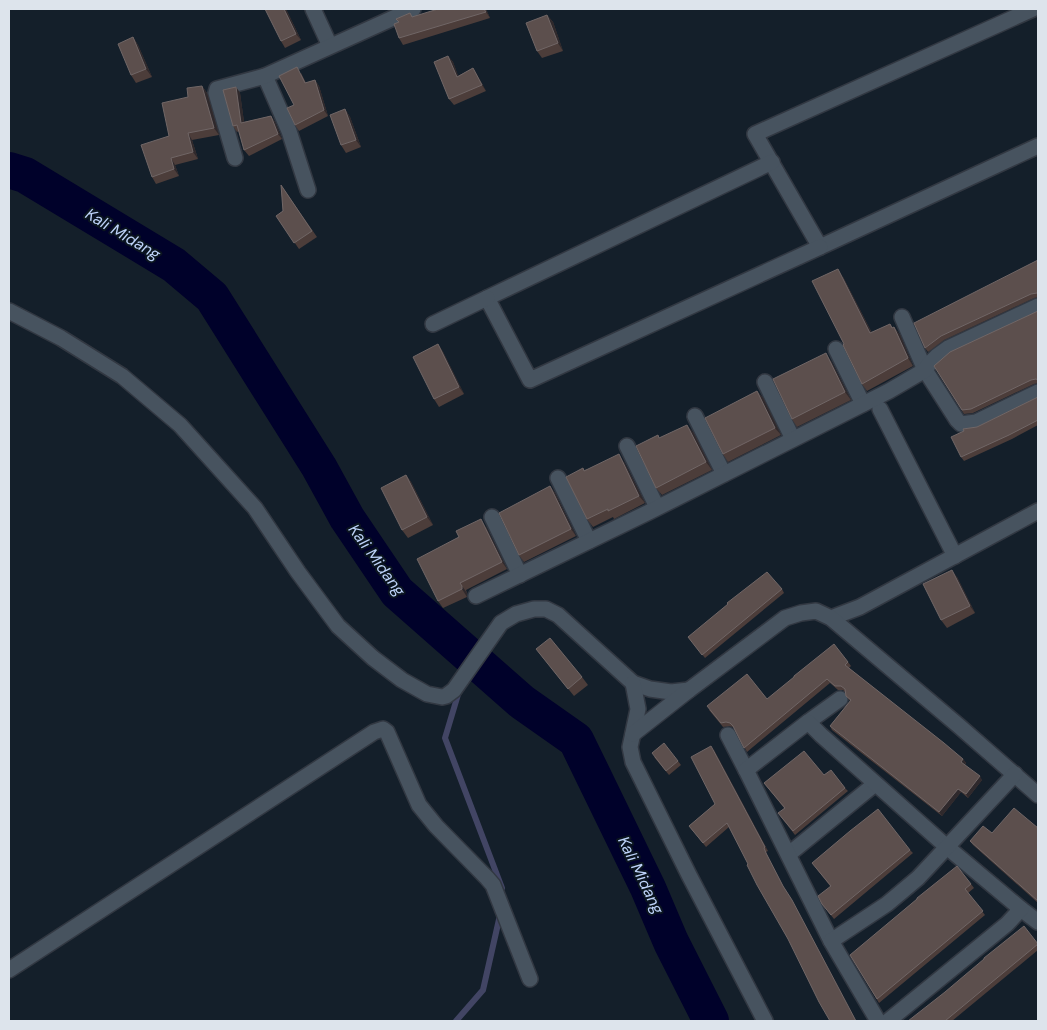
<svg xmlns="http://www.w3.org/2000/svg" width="1047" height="1030" viewBox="0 0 1047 1030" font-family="'DM Sans',sans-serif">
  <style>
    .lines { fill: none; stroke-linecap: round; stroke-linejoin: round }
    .stream { stroke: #424564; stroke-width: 6 }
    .river { stroke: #00012a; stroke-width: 36 }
    .minor-casing { stroke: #323842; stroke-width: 18 }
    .minor { stroke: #47535f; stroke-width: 15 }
    .wall { fill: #4c3d3a }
    .shaded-wall { fill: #2f292c }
    .building { fill: #5c4f4d; stroke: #706666 }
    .labels { text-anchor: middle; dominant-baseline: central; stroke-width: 4; stroke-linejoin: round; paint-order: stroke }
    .water-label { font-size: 16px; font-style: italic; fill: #bdd2f8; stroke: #0b1520 }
  </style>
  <rect width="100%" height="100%" fill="#141f2a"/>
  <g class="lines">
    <g class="stream">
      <path d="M460 688 445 738 502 888"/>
      <path d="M456 1021 483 990 500 915"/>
    </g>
    <path class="river" d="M9 170 25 175 174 265 212 297 319 467 347 518 397 592 522 702 576 740 648 888 671 942 711 1021"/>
    <defs>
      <g id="minor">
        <path d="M313 9 330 46"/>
        <path d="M1033 9 755 134 820 247 1038 146"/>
        <path d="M265 76 289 131 308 190"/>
        <path d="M235 158 216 93 217 89 265 76 413 9"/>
        <path d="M772 162 487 298 530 380 820 247"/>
        <path d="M9 311 61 338 122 376 180 425 255 508 298 572 338 626 373 658 402 680 427 694 442 697 446 696 454 690 501 623 516 614 534 609H546L558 615 633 683 650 689 671 692 689 690"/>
        <path d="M902 317 925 370 957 420 961 424 976 422 1038 392"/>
        <path d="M433 324 487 298"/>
        <path d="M836 349 863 404"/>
        <path d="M765 382 793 439"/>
        <path d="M880 409 955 556"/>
        <path d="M695 416 724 474"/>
        <path d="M627 446 657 507"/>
        <path d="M558 478 589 541"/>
        <path d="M492 517 520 575"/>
        <path d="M476 596 649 512 889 391 925 370 929 364 937 356 948 348 1038 306"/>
        <path d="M831 618 860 607 1038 511"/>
        <path d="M633 683 638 709 630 747 633 762 689 875 765 1021"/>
        <path d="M808 722 840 699"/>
        <path d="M633 734 689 690 785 618 801 613 816 611 831 618 959 726 1038 795"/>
        <path d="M728 735 746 770"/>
        <path d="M789 854 875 784"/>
        <path d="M1021 909 1038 922"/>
        <path d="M831 941 746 770 808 722 821 735 947 847 1021 909 1007 924 888 1021"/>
        <path d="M9 970 374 732 383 729 387 732 419 805 436 826 487 878 493 885 530 979"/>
        <path d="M878 1021 831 941 887 904 918 878 1015 774"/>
      </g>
    </defs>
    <use href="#minor" class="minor-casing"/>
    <use href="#minor" class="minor"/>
  </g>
  <g class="wall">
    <path d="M286 9 301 40 285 48 281 41Z"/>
    <path d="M486 9 490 18 403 45 399 38V22L413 17Z"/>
    <path d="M547 15 553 22 563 51 542 58 537 51Z"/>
    <path d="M133 37 138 45 152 77 136 83 131 75Z"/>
    <path d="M448 56 453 62 458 76 473 68 486 91 454 105 449 99Z"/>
    <path d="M301 73 306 83 315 80 319 86 328 116 299 131 295 125 294 105Z"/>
    <path d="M202 86 207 93 219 135 192 140 198 159 175 165 179 176 156 184 152 177 169 136 188 97Z"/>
    <path d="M236 87 240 93 244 122 271 116 275 122 282 139 249 156 244 150 239 131 237 132 233 126Z"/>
    <path d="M345 109 350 117 361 147 346 153 341 145Z"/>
    <path d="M281 185 317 237 299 249 276 216 283 211Z"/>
    <path d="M1038 260V297L1034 298 944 340 928 352 925 348Z"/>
    <path d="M843 277 872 333 890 324 893 328 894 327 900 335 913 366 867 391 862 384 844 344Z"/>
    <path d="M1038 311V383L1034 384 973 413 964 414 934 366Z"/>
    <path d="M438 344 443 352 464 394 439 407 434 399Z"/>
    <path d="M831 361 851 400 797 427 792 419Z"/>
    <path d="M757 391 763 398 781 435 728 462 723 454Z"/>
    <path d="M1038 397V425L1012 439 964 461 961 457 977 427Z"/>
    <path d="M693 432 712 470 662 495 656 488 660 438Z"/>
    <path d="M624 462 645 503 614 519 613 517 593 527 587 519 584 470Z"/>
    <path d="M406 475 411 482 433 525 408 538 402 530Z"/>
    <path d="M550 486 555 493 576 536 524 562 519 555Z"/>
    <path d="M486 527 507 569 466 590 467 593V597L443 608 438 601Z"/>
    <path d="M957 577 975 613 947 628 941 620Z"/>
    <path d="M782 589 784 593 705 658 688 637Z"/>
    <path d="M536 649 582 677 588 685 574 696Z"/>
    <path d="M848 662 851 666 849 668 963 759 966 763 965 765 982 780 968 798 961 792 942 816 832 730 830 726 850 701 846 696 845 692 843 690H838L830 683 747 752 735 729 733 727 729 726 723 727 709 710 767 699Z"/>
    <path d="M714 750 768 851 766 852 768 857 785 890 794 904 788 939 729 827 706 847 689 826 715 804Z"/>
    <path d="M654 757 678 761 681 765 669 775Z"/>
    <path d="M824 775 845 788 848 791 795 835 781 817 784 808 764 783Z"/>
    <path d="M1038 828V903L973 845 970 841 992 833Z"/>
    <path d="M910 850 913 853 834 919 822 904 830 886 812 863Z"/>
    <path d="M971 884 974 888 968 893 985 915 879 1003 850 955Z"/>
    <path d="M1038 943V950L952 1021H908Z"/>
  </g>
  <g class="shaded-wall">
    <path d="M284 9H286L301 40 296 34Z"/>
    <path d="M484 9H486L490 18Z"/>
    <path d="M547 15 553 22 563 51 558 43Z"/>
    <path d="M133 37 138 45 152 77 146 69Z"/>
    <path d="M448 56 453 62 461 83 457 77Z"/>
    <path d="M473 68 477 74 486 91 482 85Z"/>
    <path d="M315 80 319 86 328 116 324 110Z"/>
    <path d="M202 86 207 93 219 135 214 128Z"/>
    <path d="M236 87 240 93 245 129 241 123Z"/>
    <path d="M345 109 350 117 361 147 356 140Z"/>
    <path d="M271 116 275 122 282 139 278 134Z"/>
    <path d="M188 133 192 140 198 159 193 152Z"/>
    <path d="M171 158 175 165 179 176 174 169Z"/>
    <path d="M838 269 843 277 876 341 870 333Z"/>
    <path d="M894 327 900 335 913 366 908 358Z"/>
    <path d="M438 344 443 352 464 394 459 387Z"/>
    <path d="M826 353 831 361 851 400 845 392Z"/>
    <path d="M757 391 763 398 781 435 775 428Z"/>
    <path d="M687 425 693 432 712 470 706 462Z"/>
    <path d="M619 454 624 462 645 503 639 496Z"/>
    <path d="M406 475 411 482 433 525 427 517Z"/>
    <path d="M550 486 555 493 576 536 571 529Z"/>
    <path d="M481 519 486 527 507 569 502 562Z"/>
    <path d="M952 570 957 577 975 613 970 606Z"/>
    <path d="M460 583 467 593V597L462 589Z"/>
    <path d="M711 746 714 750 768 851 765 847Z"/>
    <path d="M963 759 966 763 964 766 961 762Z"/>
    <path d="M980 776 982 780 968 798 966 794Z"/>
    <path d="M958 789 961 792 942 816 939 812Z"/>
    <path d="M764 848 785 890 794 904 857 1021 783 886Z"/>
  </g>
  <g class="building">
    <path d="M265 9H284L296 34 281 41Z"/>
    <path d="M438 9H484L486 12 399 38 394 24 399 22 396 19 410 13 412 17Z"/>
    <path d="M547 15 558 43 537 51 526 23Z"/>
    <path d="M133 37 146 69 131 75 118 44Z"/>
    <path d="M448 56 457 77 473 68 482 85 449 99 434 62Z"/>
    <path d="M297 67 305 83 315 80 324 110 295 125 287 108 294 105 279 76Z"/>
    <path d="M202 86 214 128 188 133 193 152 171 158 174 169 152 177 141 145 169 136 162 103 188 97 187 88Z"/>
    <path d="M236 87 241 123 271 116 278 134 244 150 237 125 233 126 223 90Z"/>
    <path d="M345 109 356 140 341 145 330 115Z"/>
    <path d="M281 185 312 231 294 243 276 216 283 211Z"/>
    <path d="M1038 260V294L1037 293 1031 294 941 336 925 348 914 323Z"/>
    <path d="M838 269 870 333 890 324 892 328 894 327 908 358 862 384 843 345 844 344 812 281Z"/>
    <path d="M1038 311V380L1036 379 1031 380 971 409 962 410 934 366 950 352Z"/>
    <path d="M438 344 459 387 434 399 413 357Z"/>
    <path d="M826 353 845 392 792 419 773 379Z"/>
    <path d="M757 391 775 428 723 454 705 418Z"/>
    <path d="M1038 397V420L1009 435 961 457 951 437 964 431 963 429 977 427Z"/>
    <path d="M687 425 706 462 656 488 636 446 658 435 659 438Z"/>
    <path d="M619 454 639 496 608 511V509L587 519 566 477 583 468 584 471Z"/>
    <path d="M406 475 427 517 402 530 381 488Z"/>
    <path d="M550 486 571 529 519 555 499 513Z"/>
    <path d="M481 519 502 562 460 583 462 586V589L438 601 417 559 459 537 456 531Z"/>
    <path d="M952 570 970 606 941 620 923 584Z"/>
    <path d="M767 572 782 589 702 655 688 637 728 604 727 603Z"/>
    <path d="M550 638 582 677 568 689 536 649Z"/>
    <path d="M834 644 848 662 845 665 944 743 963 759 961 762 980 776 966 794 958 789 939 812 830 726 851 700 846 696 845 689 841 686H835L827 679 744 748 733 726 730 723 726 722 721 723 707 706 747 674 767 699 794 677V676Z"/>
    <path d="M664 743 678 761 666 771 652 753Z"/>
    <path d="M711 746 765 847 764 848 766 853 783 886 792 900 856 1021H830L819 1002 788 939 757 885 747 865 748 864 727 823 703 843 689 826 715 804 691 757Z"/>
    <path d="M804 751 824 775 831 770 845 788 793 831 778 813 785 808 764 783Z"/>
    <path d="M1014 808 1038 828V901L970 841 983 826 992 833Z"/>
    <path d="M878 809 910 850 831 915 822 904 818 896 831 886 812 863 850 831Z"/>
    <path d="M957 866 971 884 965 889 983 911 877 999 850 955 917 899V898Z"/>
    <path d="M1024 926 1038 944 945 1021H908L945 992 984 959V958Z"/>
  </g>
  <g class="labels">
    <g class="water-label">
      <text transform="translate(123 234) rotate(31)">Kali Midang</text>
      <text transform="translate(377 560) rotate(54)">Kali Midang</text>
      <text transform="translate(641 875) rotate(64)">Kali Midang</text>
    </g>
  </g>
  <rect width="1047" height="1030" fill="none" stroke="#dde4ec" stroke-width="20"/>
</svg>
